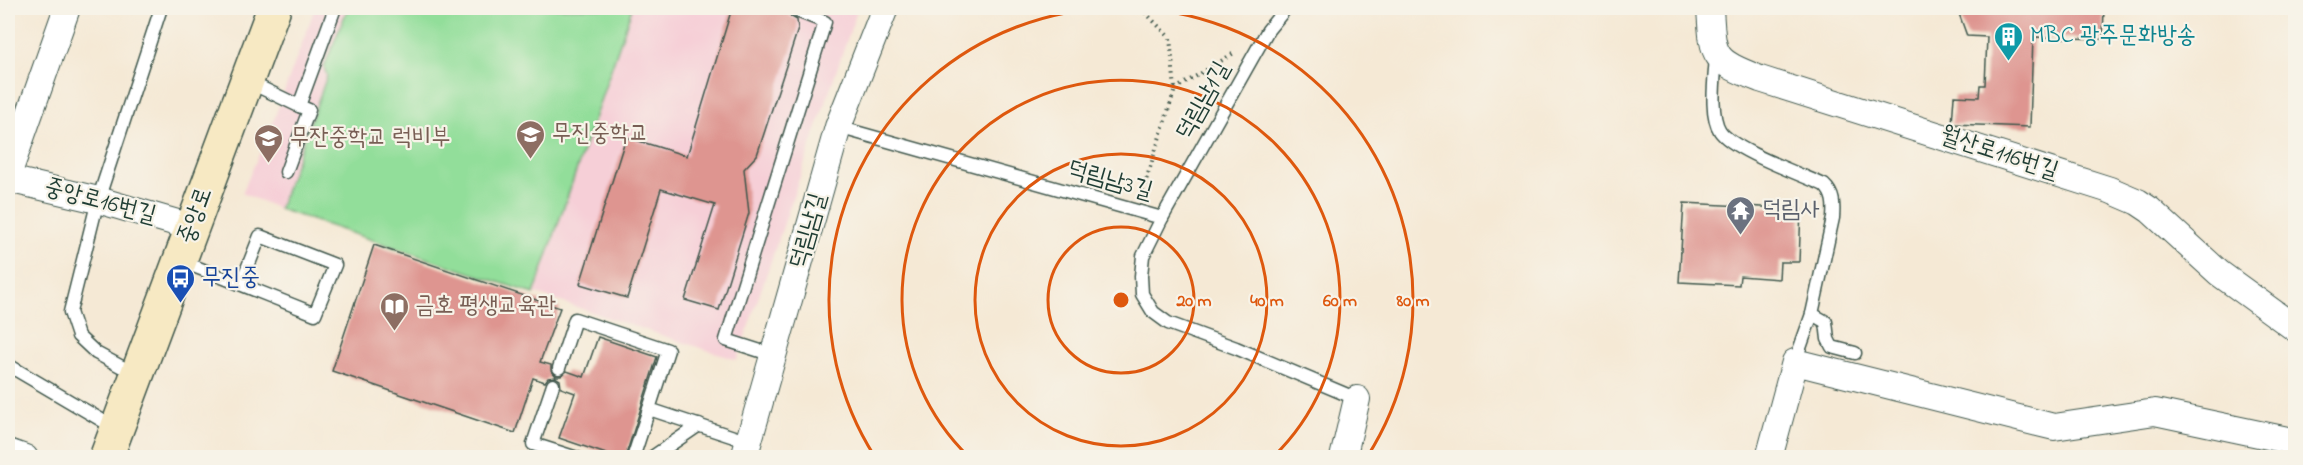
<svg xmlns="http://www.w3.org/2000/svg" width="2303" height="465" viewBox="0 0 2303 465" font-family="'Indie Flower','Poor Story',sans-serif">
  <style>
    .built { fill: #f6cfd7 }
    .green { fill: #92de9a; stroke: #588e67; stroke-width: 1.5 }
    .building { fill: #de9590 }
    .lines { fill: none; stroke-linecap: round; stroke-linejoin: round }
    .lane-casing { stroke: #3f574c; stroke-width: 15 }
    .street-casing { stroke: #3f574c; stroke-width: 28 }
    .secondary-casing { stroke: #3f574c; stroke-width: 36 }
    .path { stroke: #3f574c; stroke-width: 4; stroke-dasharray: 1.5 4.5; stroke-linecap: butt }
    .lane { stroke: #fff; stroke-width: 12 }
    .street { stroke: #fff; stroke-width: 26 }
    .secondary { stroke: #f7e9c3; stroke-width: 33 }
    .ring { fill: none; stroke: #de580e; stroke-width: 3 }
    .labels { text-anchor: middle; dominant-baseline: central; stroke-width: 4.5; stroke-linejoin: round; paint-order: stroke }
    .culture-label { font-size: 24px; fill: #0d838f; stroke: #f7f3e8; text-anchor: start }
    .street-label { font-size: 24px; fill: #1f3d34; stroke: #f7f3e8 }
    .education-label { font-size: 24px; fill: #785e54; stroke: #f7f3e8; text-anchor: start }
    .worship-label { font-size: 24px; fill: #5b616d; stroke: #f7f3e8; text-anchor: start }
    .transit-label { font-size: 24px; fill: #164399; stroke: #f7f3e8; text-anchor: start }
    .centre { fill: #de580e; stroke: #f7f3e8; stroke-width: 3 }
    .ring-label { font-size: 18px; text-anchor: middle; font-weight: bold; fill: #de580e; stroke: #f7f3e8; stroke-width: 4.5; stroke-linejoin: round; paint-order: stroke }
  </style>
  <rect width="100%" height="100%" fill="#f7f3e8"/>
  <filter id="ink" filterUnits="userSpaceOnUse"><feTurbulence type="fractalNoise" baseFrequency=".0167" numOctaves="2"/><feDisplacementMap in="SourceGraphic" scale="12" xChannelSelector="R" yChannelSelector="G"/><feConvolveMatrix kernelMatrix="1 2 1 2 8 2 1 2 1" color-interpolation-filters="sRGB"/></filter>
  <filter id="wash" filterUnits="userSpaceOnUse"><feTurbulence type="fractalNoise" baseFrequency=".008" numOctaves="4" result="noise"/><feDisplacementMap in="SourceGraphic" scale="24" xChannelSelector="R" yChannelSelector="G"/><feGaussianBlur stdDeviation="1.35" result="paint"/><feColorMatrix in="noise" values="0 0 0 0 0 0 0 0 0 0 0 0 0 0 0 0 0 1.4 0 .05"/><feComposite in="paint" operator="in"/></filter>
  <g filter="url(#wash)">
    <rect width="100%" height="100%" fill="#f5e9d5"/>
    <path class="built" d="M315 8H858L737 360 279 209 242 193 271 127Z"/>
    <path class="green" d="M348 8H632L534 294 279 209 327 76 324 67Z"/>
    <g id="blocks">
      <g class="building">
        <path d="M732 8H790V16L797 20 798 29 757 155 744 169 749 213 719 310 685 300 715 205 661 189 627 298 580 284 626 137 687 156Z"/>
        <path d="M1957 8H2104L2103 39 2033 37 2030 127 1952 124 1954 96 1979 97 1980 85H1985L1987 37 1967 36Z"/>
        <path d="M1684 203 1801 209 1799 262H1780L1779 279 1740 276 1739 285 1679 282Z"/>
        <path d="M374 245 560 308 540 362 551 365V370L556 376H561L567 371 584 377 598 337 657 357 625 458H618L559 438 575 393 561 388 560 380 555 377 548 378 545 382 533 378 515 433 332 371Z"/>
      </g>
    </g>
  </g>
  <g filter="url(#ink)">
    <use href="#blocks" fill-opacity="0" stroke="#3f574c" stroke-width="1.5"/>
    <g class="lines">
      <defs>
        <g id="lane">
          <path d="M1716 56C1715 76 1709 114 1720 131 1733 150 1800 174 1824 185 1834 194 1834 205 1833 218L1812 314 1826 322 1828 339 1832 347 1855 353"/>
          <path d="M247 81 299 106 335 8"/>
          <path d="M838 127 1162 218 1143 256 1141 276 1142 294 1153 312 1168 323 1236 348 1357 399"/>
          <path d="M286 172 309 110 299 106"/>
          <path d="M1162 218 1268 30 1286 8"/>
          <path d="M180 261C225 278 270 296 315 314L335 265 260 236 241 284"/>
          <path d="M773 355 726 340 825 22 797 11"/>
          <path d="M1795 362 1812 314"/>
          <path d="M8 365 115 428"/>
          <path d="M559 368 575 319 668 350 649 409 749 442"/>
          <path d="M135 374 96 353 78 336 70 312 98 200 161 8"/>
          <path d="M553 385 533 444 577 458"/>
          <path d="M633 458 649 409"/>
          <path d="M651 458 699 425"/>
        </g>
        <g id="street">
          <path d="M1710 8C1713 58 1712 60 1760 79L2110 190 2138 202 2150 210 2219 273 2296 329"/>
          <path d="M8 175 67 8"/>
          <path d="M8 179 98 200 191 227"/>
          <path d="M8 452 25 458"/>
          <path d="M744 458 838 127 885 8"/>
          <path d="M1343 458 1357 399"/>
          <path d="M1769 458 1795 362 2054 427 2155 412 2292 441 2296 440"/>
        </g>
        <path id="secondary" d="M106 458 274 8"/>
      </defs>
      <use href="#lane" class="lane-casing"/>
      <use href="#street" class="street-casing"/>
      <use href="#secondary" class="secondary-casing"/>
      <g class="path">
        <path d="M1141 8 1170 38 1175 89 1142 193"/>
        <path d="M1175 89 1234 53"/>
      </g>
      <use href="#lane" class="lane"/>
      <use href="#street" class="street"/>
      <use href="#secondary" class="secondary"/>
    </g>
  </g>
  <g class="ring">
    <circle cx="1121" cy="300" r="73"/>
    <circle cx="1121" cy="300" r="146"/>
    <path d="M968 456A219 219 0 1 1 1274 456"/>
    <path d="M875 457A292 292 0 1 1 1367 457"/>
  </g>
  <defs>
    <symbol id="building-pin" viewBox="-11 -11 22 30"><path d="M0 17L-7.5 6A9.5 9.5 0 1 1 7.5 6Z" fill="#0f9aa8" stroke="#f7f3e8"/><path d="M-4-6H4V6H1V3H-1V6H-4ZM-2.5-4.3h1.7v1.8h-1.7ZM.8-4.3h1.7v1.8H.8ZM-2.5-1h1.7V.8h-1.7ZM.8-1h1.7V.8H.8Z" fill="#fff"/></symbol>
    <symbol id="school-pin" viewBox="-11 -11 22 30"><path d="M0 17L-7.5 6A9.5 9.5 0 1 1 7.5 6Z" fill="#8d6e63" stroke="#f7f3e8"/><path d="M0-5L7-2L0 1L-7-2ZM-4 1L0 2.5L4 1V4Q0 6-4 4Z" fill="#fff"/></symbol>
    <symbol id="temple-pin" viewBox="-11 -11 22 30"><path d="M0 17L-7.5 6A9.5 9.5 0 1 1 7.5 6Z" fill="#6b7280" stroke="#f7f3e8"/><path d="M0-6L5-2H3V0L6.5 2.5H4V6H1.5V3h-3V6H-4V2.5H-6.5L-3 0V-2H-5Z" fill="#fff"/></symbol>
    <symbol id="bus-pin" viewBox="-11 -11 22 30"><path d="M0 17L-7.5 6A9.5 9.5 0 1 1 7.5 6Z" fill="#1a4fb4" stroke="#f7f3e8"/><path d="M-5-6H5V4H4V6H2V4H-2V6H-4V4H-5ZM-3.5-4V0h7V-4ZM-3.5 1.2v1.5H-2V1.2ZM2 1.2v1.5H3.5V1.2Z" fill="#fff"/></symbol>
    <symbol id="library-pin" viewBox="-11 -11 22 30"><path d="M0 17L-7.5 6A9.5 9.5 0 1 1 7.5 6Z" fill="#8d6e63" stroke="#f7f3e8"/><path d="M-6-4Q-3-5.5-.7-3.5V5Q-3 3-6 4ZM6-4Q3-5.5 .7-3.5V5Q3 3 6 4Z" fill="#fff"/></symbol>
  </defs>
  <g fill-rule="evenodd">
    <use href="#building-pin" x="1992" y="20" width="33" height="45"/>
    <use href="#school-pin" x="514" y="118" width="33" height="45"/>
    <use href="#school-pin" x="252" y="122" width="33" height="45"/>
    <use href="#temple-pin" x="1724" y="194" width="33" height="45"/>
    <use href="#bus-pin" x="164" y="262" width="33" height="45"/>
    <use href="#library-pin" x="378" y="290" width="33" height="45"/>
  </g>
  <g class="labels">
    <g class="culture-label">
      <text x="2030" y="36">MBC 광주문화방송</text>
    </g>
    <g class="street-label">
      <text transform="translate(1204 101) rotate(-61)">덕림남1길</text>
      <text transform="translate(1999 154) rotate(18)">월산로116번길</text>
      <text transform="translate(1110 181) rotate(16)">덕림남3길</text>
      <text transform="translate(100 202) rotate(15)">중앙로16번길</text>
      <text transform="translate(196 216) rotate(-70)">중앙로</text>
      <text transform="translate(809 231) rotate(-74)">덕림남길</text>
    </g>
    <g class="education-label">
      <text x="552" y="134">무진중학교</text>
      <text x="290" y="138">무잔중학교 럭비부</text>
      <text x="415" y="306">금호 평생교육관</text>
    </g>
    <g class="worship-label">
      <text x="1762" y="210">덕림사</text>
    </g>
    <g class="transit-label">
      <text x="202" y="278">무진중</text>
    </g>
  </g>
  <circle cx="1121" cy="300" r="9" class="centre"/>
  <g class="ring-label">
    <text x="1194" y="306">20 m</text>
    <text x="1267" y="306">40 m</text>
    <text x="1340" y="306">60 m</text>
    <text x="1413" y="306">80 m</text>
  </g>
  <rect width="2303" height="465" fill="none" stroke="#f7f3e8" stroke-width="30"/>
</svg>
